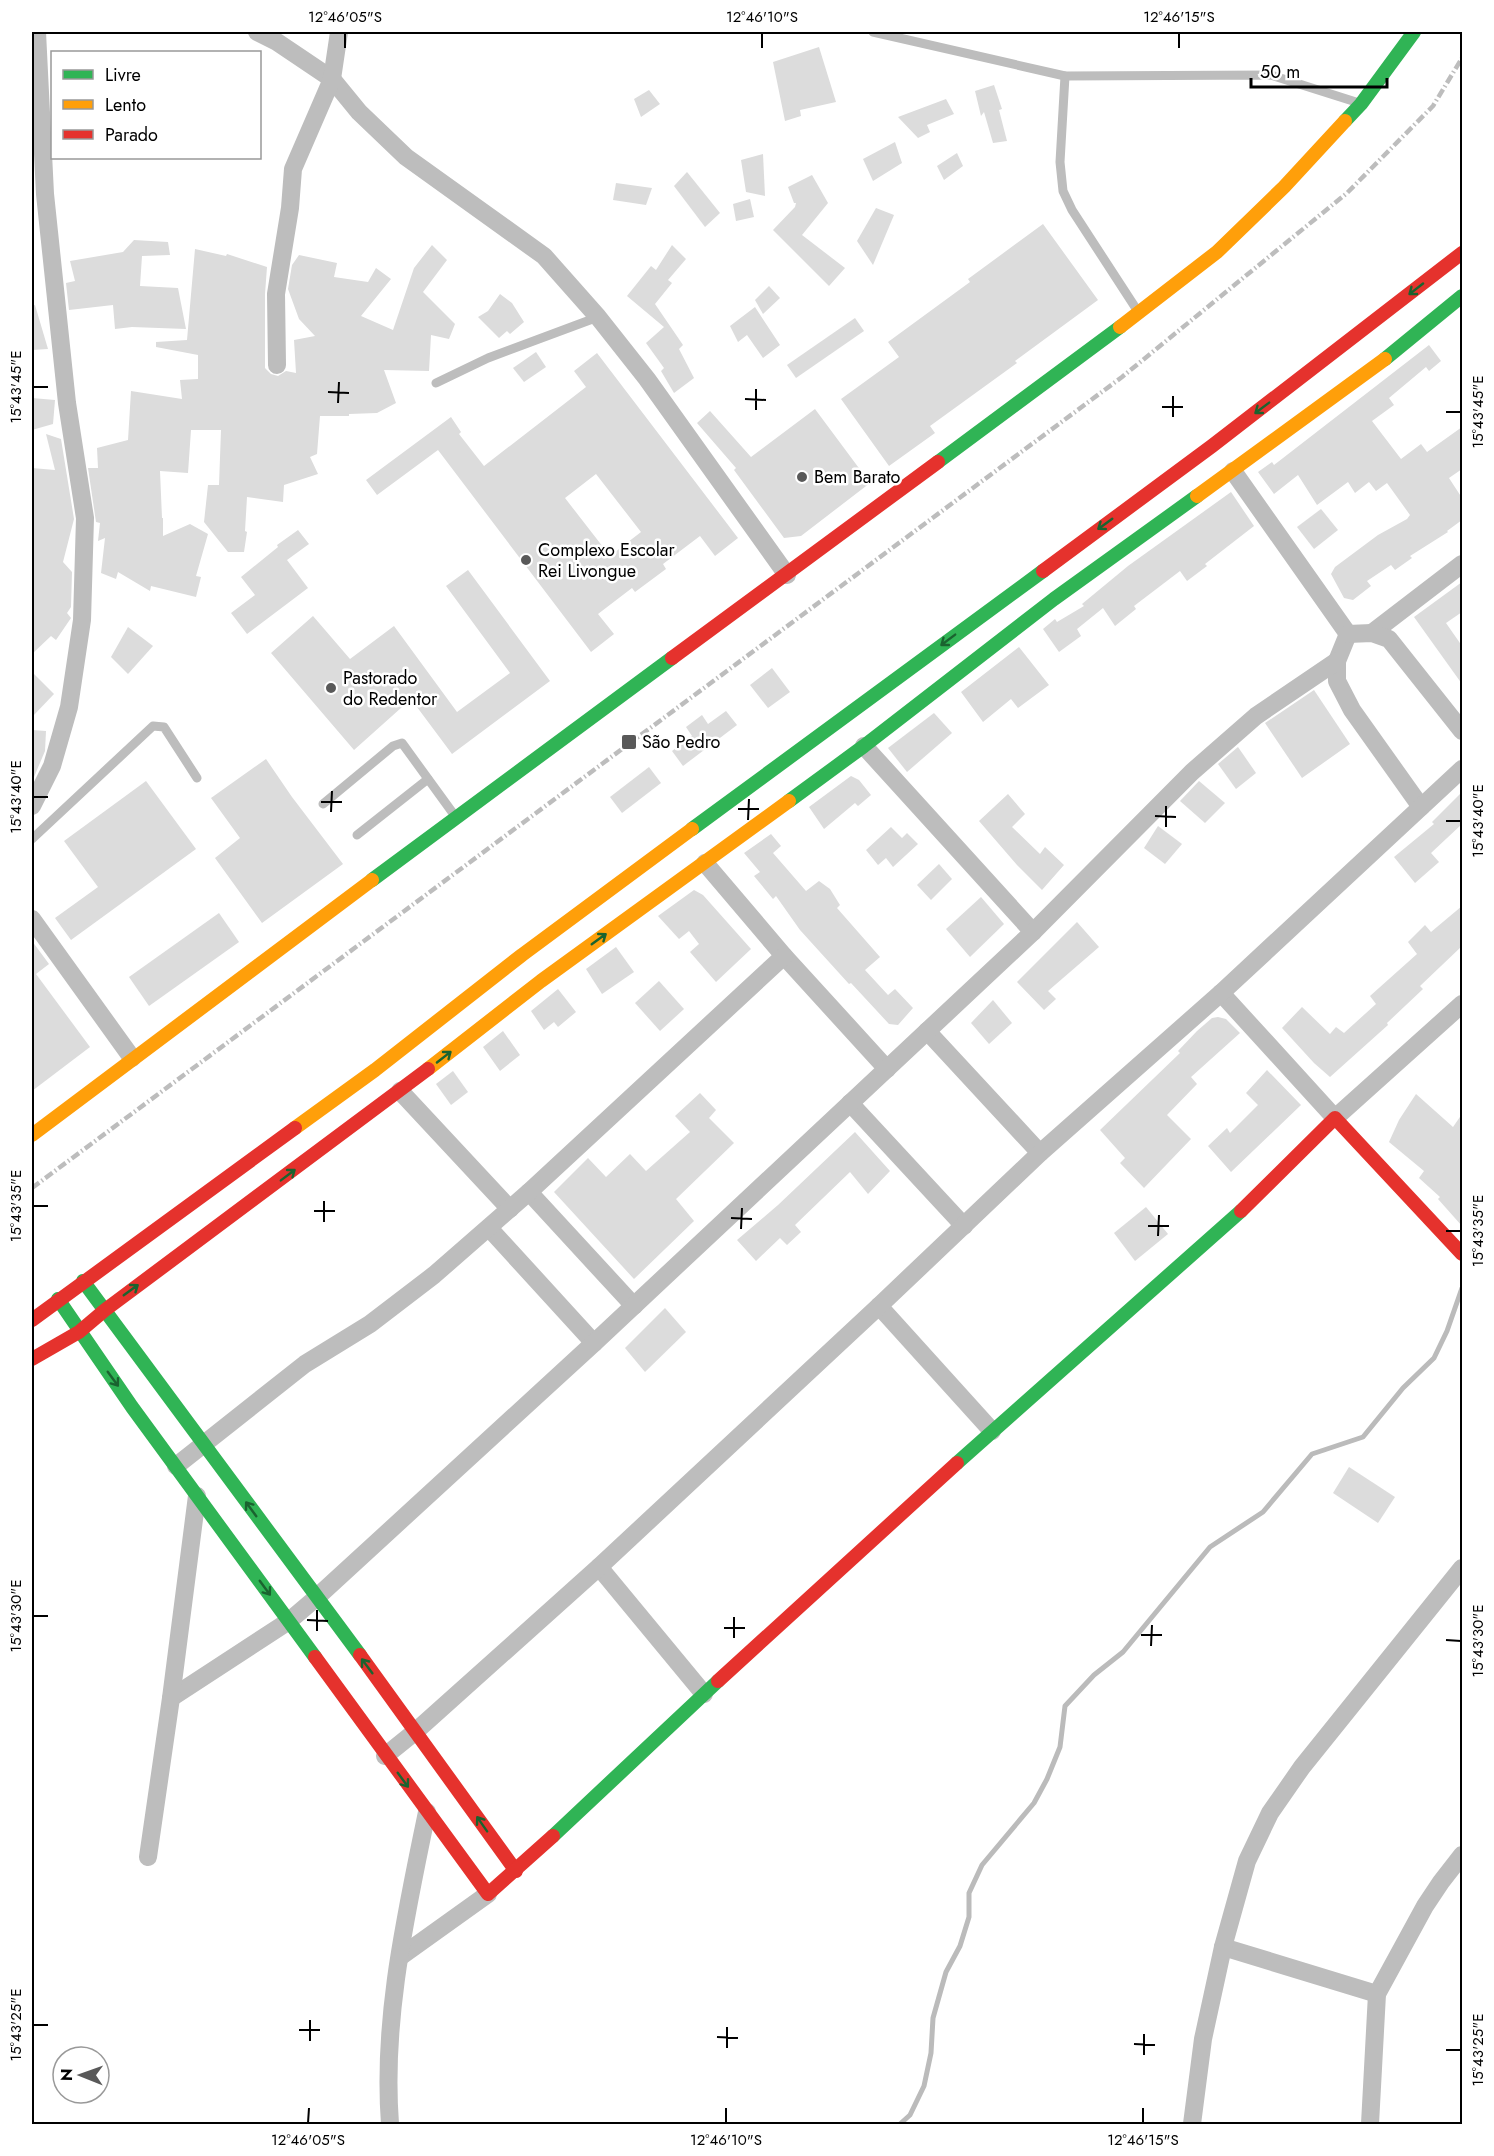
<svg xmlns="http://www.w3.org/2000/svg" width="1494" height="2156" viewBox="0 0 1494 2156" font-family="Jost,sans-serif">
  <style>
    .lines { fill: none; stroke-linecap: round; stroke-linejoin: round }
    .stream { stroke: #bbb; stroke-width: 5 }
    .building { fill: #dcdcdc; fill-rule: evenodd }
    .lane { stroke: #bdbdbd; stroke-width: 9 }
    .street { stroke: #bdbdbd; stroke-width: 18 }
    .fast { stroke: #30b455; stroke-width: 14 }
    .slow { stroke: #ff9f0a; stroke-width: 14 }
    .jam { stroke: #e5322d; stroke-width: 14 }
    .rail { stroke: #bdbdbd; stroke-width: 4.5; stroke-dasharray: 9 3 1.5 3; stroke-linecap: butt }
    .oneway { stroke: #1a632f }
    .ticks { fill: none; stroke: #000; stroke-width: 2 }
    .poi-dot { fill: #595959; stroke: #fff; stroke-width: 2 }
    .labels { text-anchor: middle; dominant-baseline: central; stroke-width: 5; stroke-linejoin: round; paint-order: stroke }
    .poi-label { font-size: 18px; fill: #000; stroke: #fff; text-anchor: start }
    .neatline { fill: none; stroke: #000; stroke-width: 2 }
    .ticks-label { font-size: 15px; text-anchor: middle; fill: #000 }
  </style>
  <rect width="100%" height="100%" fill="#fff"/>
  <g class="lines">
    <path class="stream" d="M900 2124 910 2115 924 2086 931 2053 933 2018 946 1972 960 1946 969 1917V1893L982 1865 1034 1803 1047 1779 1060 1747 1065 1706 1094 1675 1123 1652 1210 1547 1263 1512 1312 1454 1363 1437 1403 1388 1434 1358 1447 1331 1462 1288"/>
  </g>
  <g class="building">
    <path d="M819 47 836 102 800 110 801 116 785 121 773 62Z"/>
    <path d="M994 85 1002 109 999 110 1007 141 993 143 984 112 981 116 975 91Z"/>
    <path d="M649 90 660 104 641 117 634 99Z"/>
    <path d="M946 99 954 114 927 125 930 132 918 138 898 117Z"/>
    <path d="M895 142 902 163 873 181 863 159Z"/>
    <path d="M957 153 963 166 944 180 937 166Z"/>
    <path d="M763 154 765 196 746 192 741 160Z"/>
    <path d="M687 172 720 213 705 227 674 186Z"/>
    <path d="M812 175 828 203 802 235 845 268 829 286 773 230 795 207 796 203H794L788 187Z"/>
    <path d="M616 183 652 188 646 205 613 200Z"/>
    <path d="M750 199 754 217 736 221 733 204Z"/>
    <path d="M876 208 894 215 873 265 857 241Z"/>
    <path d="M1043 224 1098 300 1015 361 1017 363 930 426 935 433 889 466 841 399 899 357 888 342 970 282 968 279Z"/>
    <path d="M134 240 168 242 170 255 142 256 140 286 178 288 186 329 132 327 115 329 113 305 69 310 66 283 75 281 70 261 123 252Z"/>
    <path d="M432 245 447 260 423 292 455 324 449 339 431 335 429 371 384 370 396 403 377 413 349 414V416H320L317 454 310 457 318 474 284 485 283 502 247 497 245 531 247 532 244 552H228L204 522 208 485H219L221 430H191L188 473 160 471 162 518H163V536L190 524 208 534 196 576 201 577 196 597 151 586 150 591 118 572 116 579 101 573 105 538 98 541 100 523 96 522 88 468H98L97 448 128 440 131 391 182 399 180 380 198 379V355L156 347V342L187 340 195 249 226 256 227 254 267 267 265 294V368L271 374 278 376 286 371 296 373 294 340 315 336 299 319 288 289 292 265 299 255 337 263 334 277 368 282 376 268 391 279 361 316 393 330 414 268Z"/>
    <path d="M672 245 686 259 668 280 672 283 655 304 683 345 679 349 694 378 674 393 661 371 664 368 646 343 664 327 627 296 651 266 656 270Z"/>
    <path d="M769 286 780 298 763 314 755 300Z"/>
    <path d="M500 294 512 303 524 322 510 334 507 331 499 338 478 317 488 311Z"/>
    <path d="M35 305 48 349 32 350V306Z"/>
    <path d="M755 307 780 345 763 358 747 335 738 342 730 326Z"/>
    <path d="M855 318 864 331 796 378 787 365Z"/>
    <path d="M1429 345 1441 361 1429 371 1426 367 1389 398 1394 405 1372 421 1401 459 1421 444 1427 452 1462 427V469L1449 478 1462 498V520L1447 531 1448 532 1410 556 1412 558 1395 570 1391 565 1367 581 1371 586 1353 600 1344 598 1331 574 1335 567 1378 535 1407 519 1410 515 1387 483 1376 491 1369 482 1355 493 1348 482 1317 505 1298 475 1274 494 1258 472 1272 462 1274 465Z"/>
    <path d="M536 352 546 367 524 382 513 368Z"/>
    <path d="M597 353 738 538 715 556 700 536 663 564 666 569 635 592 632 588 598 614 614 634 591 652 438 450 377 495 366 480 451 417 461 432 459 434 484 466 586 387 574 371ZM596 474 641 532 610 556 565 498Z"/>
    <path d="M32 398 55 400 53 424 32 430Z"/>
    <path d="M815 409 870 483 801 536 784 538 734 470 736 468 697 423 710 411 751 457Z"/>
    <path d="M46 434 61 439 74 519 63 562 72 572 71 607 67 613 71 618 56 640 51 636 32 654V468L55 470Z"/>
    <path d="M1231 492 1254 526 1205 564 1207 566 1187 581 1180 571 1134 606 1136 609 1115 626 1103 608 1077 629 1081 636 1059 652 1043 629 1055 619 1057 622 1084 606 1082 604 1128 566Z"/>
    <path d="M1321 509 1338 530 1314 549 1297 527Z"/>
    <path d="M298 530 309 544 287 560 308 588 247 634 231 613 255 595 241 577 278 547 277 545Z"/>
    <path d="M468 570 550 681 452 754 411 699 354 750 271 653 313 616 350 659 394 626 457 712 510 673 446 586Z"/>
    <path d="M1462 582V612L1446 623 1462 646V684L1414 617Z"/>
    <path d="M128 627 153 646 128 674 111 657Z"/>
    <path d="M1019 647 1049 685 1018 708 1011 699 983 722 961 692Z"/>
    <path d="M772 668 790 692 768 708 750 685Z"/>
    <path d="M32 672 54 694 32 717Z"/>
    <path d="M1314 690 1350 744 1302 778 1265 723Z"/>
    <path d="M726 711 737 725 683 766 672 751 692 736 686 727 702 715 708 724Z"/>
    <path d="M934 713 952 733 907 772 888 748Z"/>
    <path d="M32 730 46 731 45 751 34 777H32Z"/>
    <path d="M1238 747 1256 773 1236 789 1218 764Z"/>
    <path d="M266 759 292 797 343 864 262 923 215 858 240 838 211 798Z"/>
    <path d="M649 767 661 783 622 813 610 797Z"/>
    <path d="M851 776 859 780 871 795 858 806 855 803 824 829 809 807Z"/>
    <path d="M146 781 196 849 71 940 55 918 98 887 64 841Z"/>
    <path d="M1199 781 1225 803 1205 823 1180 801Z"/>
    <path d="M1462 792V824L1431 853 1439 862 1415 883 1394 857 1434 824 1432 822Z"/>
    <path d="M1008 794 1025 814 1012 827 1040 854 1045 847 1064 865 1042 890 1017 865 979 821Z"/>
    <path d="M1158 826 1182 844 1165 864 1144 848Z"/>
    <path d="M891 827 902 838 907 833 918 844 893 867 886 858 878 865 866 850Z"/>
    <path d="M771 834 781 846 773 853 806 891 819 881 830 889 840 905 837 908 880 957 865 970 888 995 895 989 913 1008 898 1025 889 1024 851 983 849 984 800 930 776 896 773 899 754 876 760 872 744 853Z"/>
    <path d="M939 864 952 879 931 900 917 885Z"/>
    <path d="M694 890 703 895 751 949 716 982 690 952 699 944 689 931 679 939 658 916Z"/>
    <path d="M981 897 1004 924 970 957 946 929Z"/>
    <path d="M1462 906V946L1420 986 1423 989 1387 1023 1388 1025 1330 1077 1314 1063 1282 1028 1302 1007 1330 1034 1336 1027 1344 1033 1376 1004 1370 996 1417 954 1408 942 1425 925 1431 932Z"/>
    <path d="M219 913 239 942 149 1006 129 977Z"/>
    <path d="M1077 922 1099 947 1048 991 1056 999 1044 1010 1017 982Z"/>
    <path d="M32 941 49 964 36 974 90 1047 32 1091Z"/>
    <path d="M616 947 634 972 602 994 586 969Z"/>
    <path d="M659 981 684 1009 660 1031 635 1003Z"/>
    <path d="M558 989 576 1012 558 1027 554 1022 544 1030 531 1011Z"/>
    <path d="M993 1000 1012 1023 989 1044 971 1023Z"/>
    <path d="M1218 1017 1226 1019 1240 1033 1191 1077 1197 1084 1167 1115 1191 1139 1144 1188 1120 1163 1125 1158 1100 1130 1180 1053 1178 1051 1197 1031 1212 1018Z"/>
    <path d="M503 1031 520 1055 500 1071 483 1047Z"/>
    <path d="M1267 1070 1301 1105 1231 1172 1208 1146 1227 1128 1230 1133 1258 1105 1246 1093Z"/>
    <path d="M453 1071 468 1092 451 1105 436 1084Z"/>
    <path d="M700 1093 716 1110 709 1118 734 1143 676 1199 694 1221 634 1279 554 1192 588 1158 606 1177 630 1154 646 1171 690 1132 675 1116Z"/>
    <path d="M1416 1094 1453 1127 1462 1114V1226L1438 1199 1440 1197 1419 1178 1424 1171 1389 1142 1399 1120Z"/>
    <path d="M855 1132 890 1171 868 1194 850 1172 795 1225 801 1232 787 1245 780 1238 756 1261 737 1240 778 1205Z"/>
    <path d="M1146 1207 1168 1234 1135 1261 1114 1233Z"/>
    <path d="M665 1308 686 1332 645 1372 625 1348Z"/>
    <path d="M1349 1467 1395 1497 1378 1523 1333 1493Z"/>
  </g>
  <g class="lines">
    <g class="lane">
      <path d="M873 32 1065 76 1271 75 1356 102"/>
      <path d="M1065 76 1060 162 1063 191 1072 210 1137 310"/>
      <path d="M436 383 488 358 598 317"/>
      <path d="M323 804 393 746 402 743 455 816"/>
      <path d="M357 835 428 779"/>
      <path d="M32 839 153 726 164 727 197 778"/>
    </g>
    <g class="street">
      <path d="M257 32 277 42 332 79 359 112 406 157 544 256 598 317 647 379 787 575"/>
      <path d="M277 365 276 294 290 208 293 169 332 79 339 32"/>
      <path d="M1233 471 1348 634"/>
      <path d="M1372 633 1462 564"/>
      <path d="M1348 634 1337 661V681L1352 710 1421 807"/>
      <path d="M1348 634 1372 633 1389 639 1462 731"/>
      <path d="M864 746 1033 932"/>
      <path d="M32 806 52 766 69 707 82 620 85 518 67 403 45 194 37 32"/>
      <path d="M705 863 784 956 887 1069"/>
      <path d="M32 919 132 1058"/>
      <path d="M1221 993 1335 1118 1462 1004"/>
      <path d="M927 1031 1040 1153"/>
      <path d="M400 1091 510 1209"/>
      <path d="M850 1103 964 1226"/>
      <path d="M529 1192 634 1306"/>
      <path d="M489 1228 594 1343"/>
      <path d="M879 1306 992 1431"/>
      <path d="M176 1466 305 1364 370 1324 434 1275 529 1192 784 956"/>
      <path d="M599 1567 704 1694"/>
      <path d="M171 1698 289 1621 316 1598 594 1343 1033 932 1192 772 1256 716 1337 661"/>
      <path d="M385 1756 416 1731 599 1567 879 1306 1040 1153 1221 993 1462 769"/>
      <path d="M148 1857 171 1698 197 1496"/>
      <path d="M1223 1947 1377 1994"/>
      <path d="M400 1957 488 1894"/>
      <path d="M390 2124C382 2019 406 1915 427 1812"/>
      <path d="M1192 2124 1203 2039 1223 1947 1247 1861 1270 1813 1302 1767 1462 1568"/>
      <path d="M1370 2124 1377 1994 1425 1906 1441 1882 1462 1855"/>
    </g>
    <g class="fast">
      <path d="M1345 121 1361 104 1414 32"/>
      <path d="M1385 359 1462 296"/>
      <path d="M938 462 1120 327"/>
      <path d="M789 801 864 746 1054 599 1197 496"/>
      <path d="M692 829 1043 571"/>
      <path d="M372 880 672 658"/>
      <path d="M83 1281 360 1655"/>
      <path d="M58 1299 132 1407 315 1657"/>
      <path d="M957 1463 1241 1211"/>
      <path d="M553 1836 718 1681"/>
    </g>
    <g class="slow">
      <path d="M1120 327 1217 252 1284 187 1345 121"/>
      <path d="M1197 496 1385 359"/>
      <path d="M428 1069 541 981 789 801"/>
      <path d="M295 1128 375 1070 522 955 692 829"/>
      <path d="M32 1135 372 880"/>
    </g>
    <g class="jam">
      <path d="M1043 571 1212 446 1462 253"/>
      <path d="M672 658 938 462"/>
      <path d="M1241 1211 1335 1118 1462 1254"/>
      <path d="M32 1320 295 1128"/>
      <path d="M32 1359 79 1332 105 1310 428 1069"/>
      <path d="M360 1655 516 1871"/>
      <path d="M315 1657 488 1894 553 1836"/>
      <path d="M718 1681 957 1463"/>
    </g>
    <path class="rail" d="M32 1188 1122 377 1347 193 1433 106 1462 58"/>
  </g>
  <defs><path id="oneway-shaft" d="M-6 0H5M1.5-3L5.5 0L1.5 3" fill="none" stroke-width="1.6" stroke-linecap="round" stroke-linejoin="round" transform="scale(1.5)"/></defs>
  <g class="oneway">
    <use href="#oneway-shaft" transform="translate(1416 289) rotate(142)"/>
    <use href="#oneway-shaft" transform="translate(1262 408) rotate(143)"/>
    <use href="#oneway-shaft" transform="translate(1105 524) rotate(144)"/>
    <use href="#oneway-shaft" transform="translate(948 640) rotate(143)"/>
    <use href="#oneway-shaft" transform="translate(599 939) rotate(-36)"/>
    <use href="#oneway-shaft" transform="translate(444 1057) rotate(-38)"/>
    <use href="#oneway-shaft" transform="translate(288 1175) rotate(-37)"/>
    <use href="#oneway-shaft" transform="translate(131 1290) rotate(-36)"/>
    <use href="#oneway-shaft" transform="translate(113 1379) rotate(54)"/>
    <use href="#oneway-shaft" transform="translate(251 1509) rotate(-126)"/>
    <use href="#oneway-shaft" transform="translate(265 1588) rotate(54)"/>
    <use href="#oneway-shaft" transform="translate(367 1666) rotate(-127)"/>
    <use href="#oneway-shaft" transform="translate(403 1780) rotate(54)"/>
    <use href="#oneway-shaft" transform="translate(482 1824) rotate(-125)"/>
  </g>
  <path class="ticks" d="M345 48V33M762 48V33M1179 48V33M33 387H48M328 392 349 393M745 399 766 400M338 403 339 382M1162 407H1183M756 410V389M1446 412H1461M1173 417V396M33 797H48M321 802H342M738 809H759M331 812 332 791M1155 816 1176 817M748 820 749 799M1446 821H1461M1166 827V806M33 1206H48M314 1211H335M731 1218 752 1219M324 1222V1201M1148 1226H1169M741 1229 742 1208M1446 1231H1461M1158 1236 1159 1215M33 1616H48M307 1620 328 1621M724 1628H745M317 1631V1610M1141 1635H1162M734 1638V1617M1446 1640 1461 1641M1151 1646 1152 1625M33 2025H48M299 2030H320M717 2037 738 2038M310 2041V2020M1134 2044 1155 2045M727 2048V2027M1446 2050H1461M1144 2055V2034M308 2123 309 2108M726 2123V2108M1143 2123V2108"/>
  <g class="poi-dot">
    <circle cx="802" cy="477" r="6"/>
    <circle cx="526" cy="560" r="6"/>
    <circle cx="331" cy="688" r="6"/>
    <rect x="621" y="734" width="16" height="16" rx="3"/>
  </g>
  <g class="labels">
    <g class="poi-label">
      <text x="814" y="477">Bem Barato</text>
      <text x="538" y="550">Complexo Escolar<tspan x="538" dy="21">Rei Livongue</tspan></text>
      <text x="343" y="678">Pastorado<tspan x="343" dy="21">do Redentor</tspan></text>
      <text x="642" y="742">São Pedro</text>
    </g>
  </g>
  <rect width="1494" height="2156" fill="none" stroke="#ffffff" stroke-width="66"/>
  <rect x="51" y="51" width="210" height="108" fill="#ffffff" stroke="#999999" stroke-width="1.5"/>
  <rect x="63" y="70" width="30" height="9" fill="#30b455" stroke="#999999" stroke-width="1.5"/>
  <text x="105" y="81" font-size="18" fill="#000000">Livre</text>
  <rect x="63" y="100" width="30" height="9" fill="#ff9f0a" stroke="#999999" stroke-width="1.5"/>
  <text x="105" y="111" font-size="18" fill="#000000">Lento</text>
  <rect x="63" y="130" width="30" height="9" fill="#e5322d" stroke="#999999" stroke-width="1.5"/>
  <text x="105" y="141" font-size="18" fill="#000000">Parado</text>
  <g transform="translate(81 2075) rotate(271)"><circle r="28" fill="#ffffff" stroke="#999999" stroke-width="1.5"/>
  <path d="M0-4.5L10 22L0 15L-10 22Z" fill="#595959"/>
  <text y="-9" font-size="16" font-weight="bold" text-anchor="middle" fill="#000000">N</text>
  </g>
  <path d="M1251 78v9h136v-9" fill="none" stroke="#000000" stroke-width="3"/>
  <text x="1260" y="78" font-size="18" fill="#000000" stroke="#ffffff" stroke-width="4.5" paint-order="stroke">50 m</text>
  <rect x="33" y="33" width="1428" height="2090" class="neatline"/>
  <g class="ticks-label">
    <text x="345" y="22">12°46'05"S</text>
    <text x="762" y="22">12°46'10"S</text>
    <text x="1179" y="22">12°46'15"S</text>
    <text transform="translate(16 387) rotate(-90)" y="5">15°43'45"E</text>
    <text transform="translate(1478 412) rotate(-90)" y="5">15°43'45"E</text>
    <text transform="translate(16 797) rotate(-90)" y="5">15°43'40"E</text>
    <text transform="translate(1478 821) rotate(-90)" y="5">15°43'40"E</text>
    <text transform="translate(16 1206) rotate(-90)" y="5">15°43'35"E</text>
    <text transform="translate(1478 1231) rotate(-90)" y="5">15°43'35"E</text>
    <text transform="translate(16 1616) rotate(-90)" y="5">15°43'30"E</text>
    <text transform="translate(1478 1641) rotate(-90)" y="5">15°43'30"E</text>
    <text transform="translate(16 2025) rotate(-90)" y="5">15°43'25"E</text>
    <text transform="translate(1478 2050) rotate(-90)" y="5">15°43'25"E</text>
    <text x="308" y="2145">12°46'05"S</text>
    <text x="726" y="2145">12°46'10"S</text>
    <text x="1143" y="2145">12°46'15"S</text>
  </g>
</svg>
